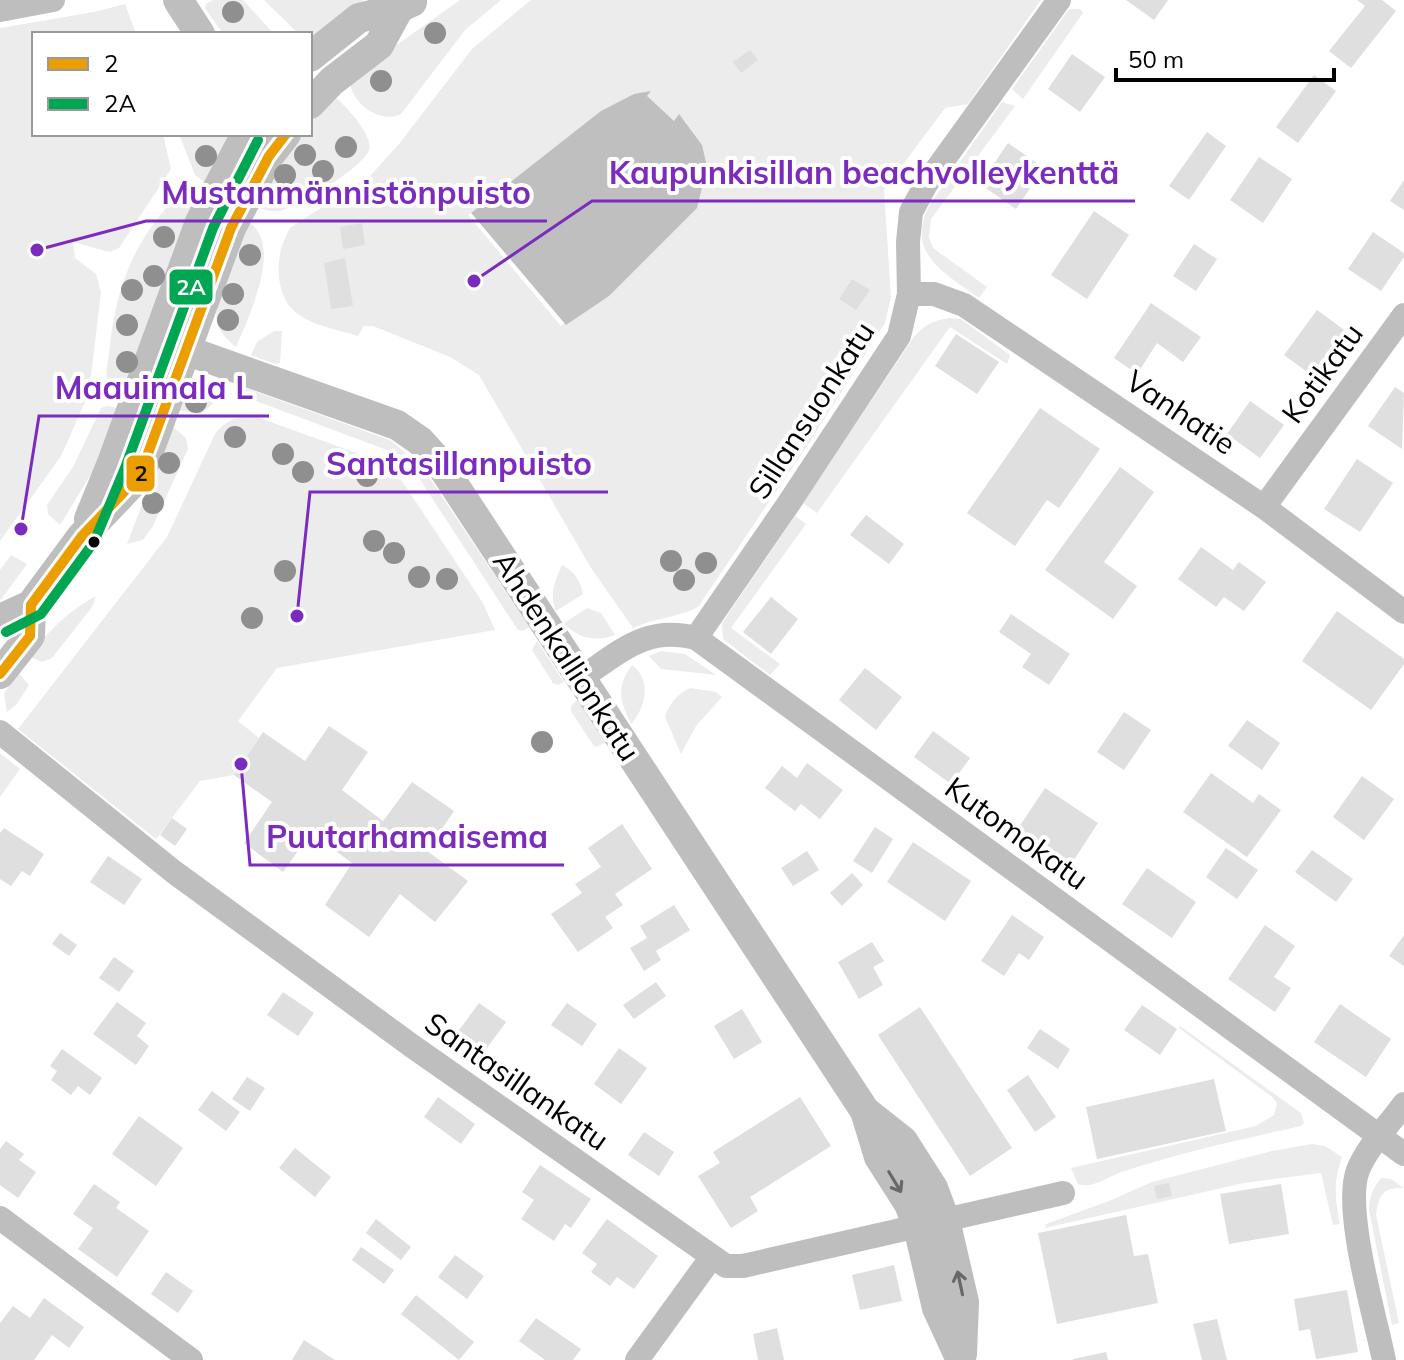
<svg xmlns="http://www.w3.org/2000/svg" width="1404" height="1360" viewBox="0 0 1404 1360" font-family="Mulish,sans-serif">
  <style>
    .green { fill: #ececec }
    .water { fill: #bfbfbf }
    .pier { fill: #fff }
    .building { fill: #dfdfdf }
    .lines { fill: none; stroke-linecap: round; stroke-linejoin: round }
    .minor { stroke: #bebebe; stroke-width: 24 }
    .tertiary { stroke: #bebebe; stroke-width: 30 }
    .bus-1-casing { stroke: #fff; stroke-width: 16 }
    .bus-2-casing { stroke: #fff; stroke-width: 16 }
    .bus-1 { stroke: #eb9e00; stroke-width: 10 }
    .bus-2 { stroke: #00a651; stroke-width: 10 }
    .tree { fill: #8f8f8f }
    .oneway { stroke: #686868 }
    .bus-dot { fill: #000; stroke: #fff; stroke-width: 3 }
    .labels { text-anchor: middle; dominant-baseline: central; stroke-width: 8; stroke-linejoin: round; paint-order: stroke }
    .street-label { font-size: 30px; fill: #000; stroke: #fff }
    .leader { fill: none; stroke: #7b2cbf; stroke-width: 3 }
    .callout-dot { fill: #7b2cbf; stroke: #fff; stroke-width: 3 }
    .callout-label { font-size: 32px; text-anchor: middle; font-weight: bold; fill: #7b2cbf; stroke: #fff; stroke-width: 8; stroke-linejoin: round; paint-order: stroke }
    .line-badge { stroke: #fff; stroke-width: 3 }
    .badge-label { font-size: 22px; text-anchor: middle; font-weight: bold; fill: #fff }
    .pale-badge-label { font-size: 22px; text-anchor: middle; font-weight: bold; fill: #111 }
  </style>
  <rect width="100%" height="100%" fill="#fff"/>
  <g class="green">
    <path d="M213 0H243L274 34H223L205 8 206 4Z"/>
    <path d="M264 0H364L310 42V34H299Z"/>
    <path d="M460 0H501L465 30 401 114C380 124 352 104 350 82L374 61Z"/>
    <path d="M531 0H1041L968 104 945 108 884 190 891 297 885 323 811 440 698 607C677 618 654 618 633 628L591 568 479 375 450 357 373 326H364L358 336C320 324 284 323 279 277 277 259 281 244 290 228L371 175 399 144 472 49Z"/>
    <path d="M125 4 136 34H34V134H163L171 169 119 248 109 252 73 242 75 258 96 274 101 292 89 393 61 456 0 541V28L94 12Z"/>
    <path d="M1069 9H1080L1083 13 1023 99 1012 89Z"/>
    <path d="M333 96C344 103 374 136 369 150 362 168 302 204 283 210 273 213 263 210 254 205L300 134H310V121Z"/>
    <path d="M1002 102 1015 106 931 219 929 237 933 248 987 287 979 298C945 273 905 254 929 206Z"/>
    <path d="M179 134H231L206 183 195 175Z"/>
    <path d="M184 192 198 199 126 392C121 390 113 388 109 384 104 378 108 362 109 354 114 301 127 255 162 213 169 205 174 196 184 192Z"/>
    <path d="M246 221C286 240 248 319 236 347 229 341 220 333 217 323 212 302 238 244 246 221Z"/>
    <path d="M950 318 961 319 1010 355 1007 364 950 327 817 513 803 503 913 338C924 325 933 320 950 318Z"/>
    <path d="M274 331H282L280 363 275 364 251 355 257 342Z"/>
    <path d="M226 380 216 401 201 414 178 410C189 391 203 380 226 380Z"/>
    <path d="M240 386 390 440 423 468 529 627 523 631 518 630 419 478 405 463 387 450 237 394Z"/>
    <path d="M108 406 121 409 104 453 60 525 48 514 47 505 73 467 101 408Z"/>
    <path d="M257 417 359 454 378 463 402 481 483 603 495 630 277 668 238 721 259 738 234 775 200 781 156 839 18 729 167 537 215 434C227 419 238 416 257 417Z"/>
    <path d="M172 426 186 438 188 449 153 526 143 540 127 544Z"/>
    <path d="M795 516 806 524 731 628 780 664 770 675 723 639 722 623Z"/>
    <path d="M11 555 27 564 0 601V570Z"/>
    <path d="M562 565C575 572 580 580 583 594L556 611C549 594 555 581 562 565Z"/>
    <path d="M96 596 92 607 52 658 42 662 28 656C48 632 69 610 96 596Z"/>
    <path d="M587 608 601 613 615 635C595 642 578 639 564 623Z"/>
    <path d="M537 641 564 682 558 685 553 683 532 650Z"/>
    <path d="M661 651 685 654 716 675 661 669 649 656Z"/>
    <path d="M632 665C652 680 646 707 631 724 619 699 616 688 632 665Z"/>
    <path d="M17 671 29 685 17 704 7 712 4 694Z"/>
    <path d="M690 688 716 692 722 697 696 726 681 754 665 717C670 703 676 695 690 688Z"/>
    <path d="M577 700H578L605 743 596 747 593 745 571 711V706Z"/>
    <path d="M0 753 20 769 0 797Z"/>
    <path d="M1180 1026 1301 1113 1304 1123 1301 1126C1242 1139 1182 1152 1125 1171 1110 1175 1092 1190 1078 1184L1071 1168 1256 1126 1274 1115 1277 1103 1272 1097 1179 1028Z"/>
    <path d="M1312 1144 1325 1146 1342 1157C1333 1181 1335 1199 1340 1224L1333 1225 1321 1173 1244 1183 1045 1228 1046 1224 1109 1201 1152 1182 1272 1151Z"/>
    <path d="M1381 1178 1391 1179 1404 1188C1384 1188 1379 1192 1376 1215L1399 1323 1392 1325 1369 1210C1369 1197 1373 1188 1381 1178Z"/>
  </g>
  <path class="water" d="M651 91 647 96 674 121 679 114 702 145 707 167 697 208 609 296 566 325 471 213 601 111 634 94Z"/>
  <path class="pier" d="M471 213 564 323 561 326 468 215Z"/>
  <g class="building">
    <path d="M1126 0H1168L1154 20Z"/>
    <path d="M1357 0H1382L1396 11 1351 68 1329 51 1365 6Z"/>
    <path d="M750 50 758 60 741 73 733 62Z"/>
    <path d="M1072 54 1105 77 1080 112 1048 89Z"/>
    <path d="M1314 75 1336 91 1298 143 1276 127Z"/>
    <path d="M1207 132 1226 146 1189 200 1169 186Z"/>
    <path d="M1008 143 1044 168 1016 209 980 184Z"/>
    <path d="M1259 157 1292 179 1263 223 1230 200Z"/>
    <path d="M1404 180V210L1390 201Z"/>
    <path d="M1094 211 1129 235 1087 299 1051 275Z"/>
    <path d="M362 223 365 245 343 249 340 227Z"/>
    <path d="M1373 232 1404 253V257L1381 291 1348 269Z"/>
    <path d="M1194 244 1217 259 1196 291 1173 276Z"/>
    <path d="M345 258 353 306 331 309 324 263Z"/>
    <path d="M852 279 870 290 856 310 839 299Z"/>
    <path d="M1151 303 1201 337 1183 362 1157 343 1137 374 1114 358Z"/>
    <path d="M1317 310 1351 335 1318 380 1284 355Z"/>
    <path d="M956 334 999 362 977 394 935 366Z"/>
    <path d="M1395 387 1404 393 1402 449 1368 426Z"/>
    <path d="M1250 401 1284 425 1260 458 1227 434Z"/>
    <path d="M1040 408 1100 449 1059 508 1047 500 1015 546 967 513Z"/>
    <path d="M1357 459 1393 483 1360 532 1324 509Z"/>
    <path d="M1120 467 1154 492 1104 562 1137 586 1113 619 1045 570Z"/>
    <path d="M866 515 904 544 889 564 850 535Z"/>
    <path d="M1201 547 1233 570 1239 562 1266 582 1244 611 1224 597 1216 607 1178 579Z"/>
    <path d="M771 597 798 619 771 654 743 632Z"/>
    <path d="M1337 611 1404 659V664L1371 710 1302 661Z"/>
    <path d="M1011 614 1070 654 1049 685 1022 667 1031 654 999 632Z"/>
    <path d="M865 668 902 697 876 730 839 700Z"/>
    <path d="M1124 712 1151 730 1124 770 1097 752Z"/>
    <path d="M1247 720 1280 743 1262 770 1228 746Z"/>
    <path d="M329 726 368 752 342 790 383 821 412 782 454 811 427 851 468 881 435 922 400 894 369 937 325 905 352 863 311 833 283 872 244 843 272 802 234 775 259 738 263 732 305 761Z"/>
    <path d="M933 731 970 758 951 784 914 757Z"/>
    <path d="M807 763 843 790 820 819 801 804 795 811 765 788 782 766 797 778Z"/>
    <path d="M1211 773 1253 803 1259 794 1281 810 1247 857 1183 812Z"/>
    <path d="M1362 776 1394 799 1364 840 1333 817Z"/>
    <path d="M1045 788 1098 823 1070 866 1017 830Z"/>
    <path d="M172 818 187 829 175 846 160 835Z"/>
    <path d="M622 824 652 869 615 894 623 905 605 917 613 928 578 952 551 914 582 893 575 884 601 867 588 848Z"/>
    <path d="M875 827 893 839 872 873 853 861Z"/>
    <path d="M4 828 44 854 30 876 22 871 11 886 0 879V833Z"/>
    <path d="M913 842 971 881 945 921 887 882Z"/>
    <path d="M1226 848 1258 870 1237 899 1206 877Z"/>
    <path d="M1312 850 1353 879 1336 902 1295 872Z"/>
    <path d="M807 851 819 870 793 886 781 868Z"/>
    <path d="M108 856 142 879 124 905 90 882Z"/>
    <path d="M1147 868 1196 902 1172 938 1122 904Z"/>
    <path d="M852 873 863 885 842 906 830 893Z"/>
    <path d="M674 905 690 930 656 951 661 960 644 971 630 948 647 938 640 926Z"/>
    <path d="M1012 915 1044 937 1029 960 1019 953 1004 976 981 961Z"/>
    <path d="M1265 925 1295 946 1274 977 1291 988 1275 1012 1228 979Z"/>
    <path d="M60 933 77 945 69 956 52 944Z"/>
    <path d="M1404 935V966L1389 956Z"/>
    <path d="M872 942 884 961 873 967 883 985 859 999 838 962Z"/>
    <path d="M114 957 134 971 119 992 99 978Z"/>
    <path d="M656 982 666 996 634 1019 623 1005Z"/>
    <path d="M283 992 314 1013 298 1036 267 1015Z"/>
    <path d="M117 1002 146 1023 137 1036 149 1046 136 1065 93 1034Z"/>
    <path d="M479 1003 506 1022 484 1052 457 1033Z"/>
    <path d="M567 1003 597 1024 582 1046 551 1025Z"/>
    <path d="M1340 1004 1391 1039 1366 1077 1314 1042Z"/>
    <path d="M1142 1005 1177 1029 1160 1055 1124 1030Z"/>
    <path d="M920 1007 1012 1148 970 1176 878 1035Z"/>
    <path d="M742 1009 762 1042 734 1059 714 1026Z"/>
    <path d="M1040 1029 1070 1049 1058 1069 1027 1048Z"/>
    <path d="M619 1048 647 1068 621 1104 594 1084Z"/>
    <path d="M62 1049 102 1078 90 1095 78 1086 71 1095 51 1080 57 1071 50 1066Z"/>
    <path d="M1028 1075 1056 1117 1035 1132 1007 1090Z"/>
    <path d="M247 1077 265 1088 250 1111 232 1099Z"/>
    <path d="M1214 1079 1226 1131 1097 1159 1086 1107Z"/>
    <path d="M212 1091 240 1112 226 1131 198 1110Z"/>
    <path d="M438 1097 475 1124 461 1144 424 1117Z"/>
    <path d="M800 1097 831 1146 750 1197 758 1211 731 1228 698 1176 720 1163 713 1152Z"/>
    <path d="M139 1116 183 1148 156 1186 112 1154Z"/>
    <path d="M644 1132 674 1152 659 1176 628 1155Z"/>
    <path d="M6 1141 24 1154 19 1160 36 1172 18 1198 0 1185V1149Z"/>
    <path d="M295 1148 331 1177 315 1197 279 1168Z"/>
    <path d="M540 1165 591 1199 571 1228 565 1224 554 1241 521 1219 534 1200 522 1192Z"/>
    <path d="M1169 1183 1172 1196 1157 1199 1154 1186Z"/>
    <path d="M94 1184 120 1202 116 1208 149 1231 117 1277 78 1249 93 1228 73 1214Z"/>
    <path d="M1281 1184 1289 1234 1229 1244 1220 1194Z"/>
    <path d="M1126 1215 1134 1256 1148 1254 1158 1303 1057 1324 1038 1233Z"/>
    <path d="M376 1219 411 1247 401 1260 366 1233Z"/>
    <path d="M607 1219 658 1256 634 1289 617 1277 610 1286 591 1272 597 1264 582 1253Z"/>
    <path d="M361 1247 394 1270 384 1284 352 1260Z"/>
    <path d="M455 1255 484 1276 467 1299 438 1277Z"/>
    <path d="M894 1265 902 1301 860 1310 852 1275Z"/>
    <path d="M166 1272 193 1291 178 1313 151 1294Z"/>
    <path d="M1347 1290 1358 1352 1316 1359 1310 1329 1299 1331 1294 1299Z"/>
    <path d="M416 1295 474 1342 459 1360 401 1314Z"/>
    <path d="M44 1298 84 1327 69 1348 52 1335 34 1360H0V1323L13 1306 30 1318Z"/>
    <path d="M536 1318 581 1349 573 1360H545L519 1341Z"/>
    <path d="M1217 1319 1227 1360H1202L1193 1324Z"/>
    <path d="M777 1328 784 1360H758L753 1334Z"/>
    <path d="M304 1340 335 1360H292Z"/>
    <path d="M1106 1352 1108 1360H1073V1359Z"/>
  </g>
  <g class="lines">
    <g class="minor">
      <path d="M0 10 53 0"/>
      <path d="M909 294H934L964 305 1264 507 1404 612"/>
      <path d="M1264 507 1404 315"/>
      <path d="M696 638 789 503 899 336 909 294 908 242 911 212 926 184 1059 0"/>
      <path d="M581 678C620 652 646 625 696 638L1404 1154"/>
      <path d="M0 732 174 872 412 1046 726 1266H743L1063 1193"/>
      <path d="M0 1218 191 1360"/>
      <path d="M637 1360 711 1258"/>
      <path d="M1384 1360C1375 1316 1343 1209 1358 1170 1367 1147 1389 1125 1404 1104"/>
    </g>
    <g class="tertiary">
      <path d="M178 0 200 34"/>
      <path d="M310 57 359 18 399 8 412 2"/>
      <path d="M310 104 332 81 379 45 399 8"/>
      <path d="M157 340 397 425 420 441 439 462 865 1111 879 1157 909 1204 918 1226 937 1308 961 1360"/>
      <path d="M89 519 112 463 200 222 246 134"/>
      <path d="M0 619 31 605 82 536 140 475 231 228 269 156 286 134"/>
      <path d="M0 674 30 636 31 605"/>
      <path d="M865 1111 903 1141 933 1188 945 1220 964 1302 962 1354"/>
    </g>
    <defs>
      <path id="bus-1" d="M0 674 30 636 31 605 82 536 140 475 231 228 269 156 286 134"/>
      <path id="bus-2" d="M6 632 41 614 94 542 125 468 213 228 258 140"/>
    </defs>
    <use href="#bus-1" class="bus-1-casing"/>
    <use href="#bus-2" class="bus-2-casing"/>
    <use href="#bus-1" class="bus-1"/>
    <use href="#bus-2" class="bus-2"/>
  </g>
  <g class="tree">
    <circle cx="233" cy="12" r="11"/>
    <circle cx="435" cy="33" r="11"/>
    <circle cx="381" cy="81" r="11"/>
    <circle cx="346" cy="147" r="11"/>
    <circle cx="305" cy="155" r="11"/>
    <circle cx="206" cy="156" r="11"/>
    <circle cx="323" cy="171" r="11"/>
    <circle cx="285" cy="175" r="11"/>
    <circle cx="164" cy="237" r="11"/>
    <circle cx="250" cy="255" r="11"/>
    <circle cx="154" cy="276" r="11"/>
    <circle cx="132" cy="290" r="11"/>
    <circle cx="233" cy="294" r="11"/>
    <circle cx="228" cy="320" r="11"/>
    <circle cx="127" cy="325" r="11"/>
    <circle cx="127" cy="362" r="11"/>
    <circle cx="196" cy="402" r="11"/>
    <circle cx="235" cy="437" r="11"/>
    <circle cx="283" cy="454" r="11"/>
    <circle cx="169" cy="463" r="11"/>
    <circle cx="303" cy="472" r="11"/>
    <circle cx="367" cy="476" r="11"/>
    <circle cx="153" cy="503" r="11"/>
    <circle cx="374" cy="541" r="11"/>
    <circle cx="394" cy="553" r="11"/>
    <circle cx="671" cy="561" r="11"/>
    <circle cx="706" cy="563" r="11"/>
    <circle cx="285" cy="571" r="11"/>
    <circle cx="419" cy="577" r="11"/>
    <circle cx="447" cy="579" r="11"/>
    <circle cx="684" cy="580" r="11"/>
    <circle cx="252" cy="618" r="11"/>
    <circle cx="542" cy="742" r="11"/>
  </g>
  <defs><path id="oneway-shaft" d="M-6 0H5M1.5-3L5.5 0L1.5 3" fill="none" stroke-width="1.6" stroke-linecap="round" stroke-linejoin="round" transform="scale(2)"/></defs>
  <g class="oneway">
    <use href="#oneway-shaft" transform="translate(895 1182) rotate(59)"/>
    <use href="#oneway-shaft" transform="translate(960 1283) rotate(-102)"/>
  </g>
  <circle class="bus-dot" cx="94" cy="542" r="7"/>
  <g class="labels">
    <g class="street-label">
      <text transform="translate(1322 373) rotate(-54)">Kotikatu</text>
      <text transform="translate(811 410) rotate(-57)">Sillansuonkatu</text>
      <text transform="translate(1181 412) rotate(34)">Vanhatie</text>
      <text transform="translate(567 656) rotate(57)">Ahdenkallionkatu</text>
      <text transform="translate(1017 833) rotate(36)">Kutomokatu</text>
      <text transform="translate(517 1081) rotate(35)">Santasillankatu</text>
    </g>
  </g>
  <path class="leader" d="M474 281L592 201H1135M37 250L146 221H547M21 529L39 416H269M297 616L310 492H608M241 764L250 865H564"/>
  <g class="callout-dot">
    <circle cx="474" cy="281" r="8"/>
    <circle cx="37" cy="250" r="8"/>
    <circle cx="21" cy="529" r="8"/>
    <circle cx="297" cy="616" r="8"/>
    <circle cx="241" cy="764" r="8"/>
  </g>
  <g class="callout-label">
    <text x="864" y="184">Kaupunkisillan beachvolleykenttä</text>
    <text x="346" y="204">Mustanmännistönpuisto</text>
    <text x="154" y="399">Maauimala L</text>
    <text x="459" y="475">Santasillanpuisto</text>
    <text x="407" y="848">Puutarhamaisema</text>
  </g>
  <g class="line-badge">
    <rect x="168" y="268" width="46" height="38" rx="8" fill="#00a651"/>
    <rect x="125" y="454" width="31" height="39" rx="8" fill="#eb9e00"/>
  </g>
  <g class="badge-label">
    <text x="191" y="295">2A</text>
  </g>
  <g class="pale-badge-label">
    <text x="141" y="481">2</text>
  </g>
  <rect x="32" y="32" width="280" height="104" fill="#ffffff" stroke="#999999" stroke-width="2"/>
  <rect x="48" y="58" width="40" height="12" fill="#eb9e00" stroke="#999999" stroke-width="2"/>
  <text x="104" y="72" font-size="24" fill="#000000">2</text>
  <rect x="48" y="98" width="40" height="12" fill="#00a651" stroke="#999999" stroke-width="2"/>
  <text x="104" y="112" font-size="24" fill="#000000">2A</text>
  <path d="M1116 68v12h218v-12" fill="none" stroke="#000000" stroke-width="4"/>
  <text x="1128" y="68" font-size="24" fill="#000000" stroke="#ffffff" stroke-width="6" paint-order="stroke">50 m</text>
</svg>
